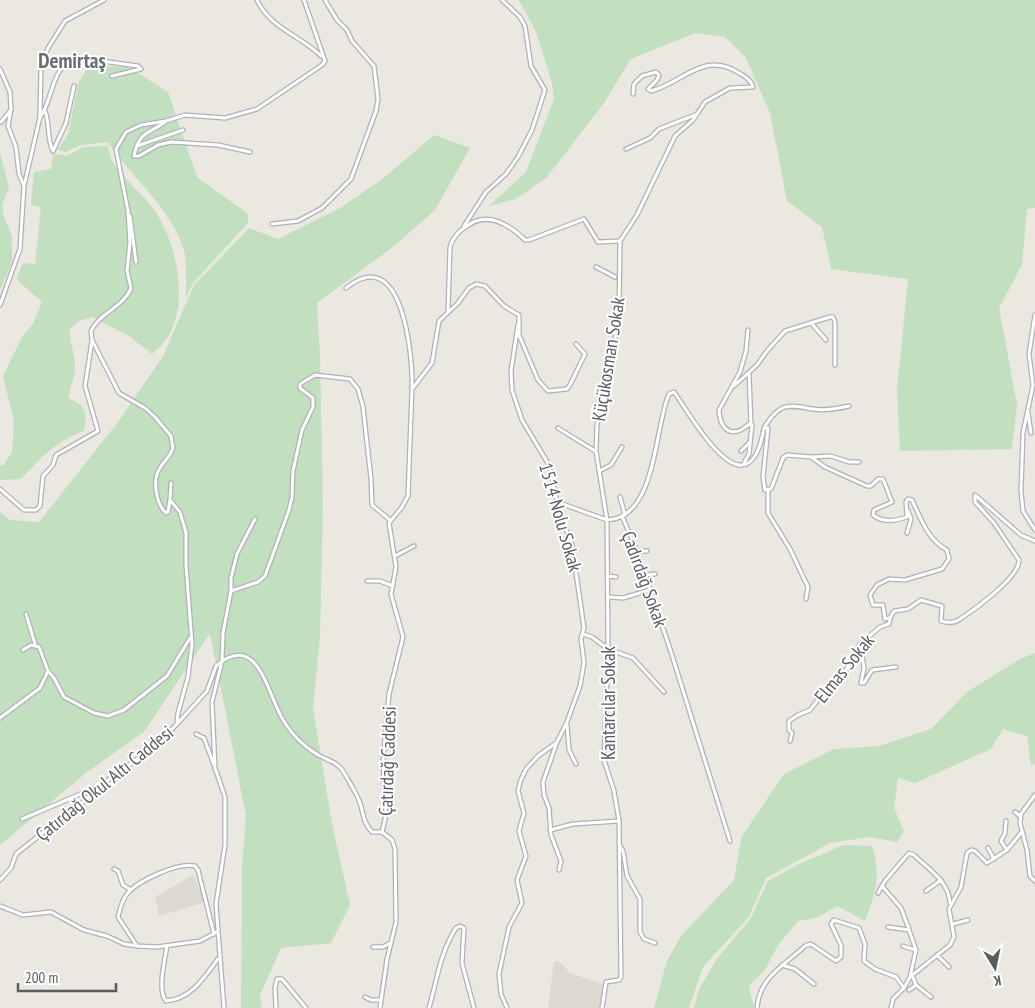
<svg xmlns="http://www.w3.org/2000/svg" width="1035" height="1008" viewBox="0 0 1035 1008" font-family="'PT Sans Narrow',sans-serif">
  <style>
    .education { fill: #ddd9d2 }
    .green { fill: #c2dfc0 }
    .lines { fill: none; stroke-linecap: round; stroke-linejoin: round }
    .minor-casing { stroke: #aeb2b5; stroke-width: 5.5 }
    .minor { stroke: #fff; stroke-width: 3 }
    .labels { text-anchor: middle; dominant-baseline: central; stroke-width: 4; stroke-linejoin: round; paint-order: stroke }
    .street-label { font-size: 19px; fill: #595d60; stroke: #fff }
    .quarter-label { font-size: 21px; font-weight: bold; fill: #6b6f72; stroke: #fff }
  </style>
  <rect width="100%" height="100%" fill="#eae8e1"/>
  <g class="education">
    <path d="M193 875 206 902 159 916 155 897Z"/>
    <path d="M559 961 570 973 605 985 601 1008H548L554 962Z"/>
  </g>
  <g class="green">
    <path d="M519 0H1035V208L1027 209 1022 265 999 308 1017 405 1012 449 900 451 897 390 908 279 831 269 822 227 787 201 770 113 746 58 725 37 695 33 631 59 604 103 547 177 516 199 489 206 526 172 554 99 552 83 536 32Z"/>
    <path d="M89 65 128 67 168 92 197 177 248 214V223L193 283 186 297C185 282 188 264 184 250 171 208 132 178 108 142L81 145 66 152 57 150 68 135 78 84Z"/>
    <path d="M434 135 470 148 435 210 393 247 317 303 320 357 323 506 320 637 313 709 332 824 350 905 331 943 281 948 260 995 262 1008H241L242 867 246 816 210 633 144 732 87 772 0 845V512L10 520 39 522 118 422 163 356 194 285 249 228 278 239 340 208 380 181Z"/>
    <path d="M108 146C109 151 110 159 114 164 126 182 147 197 158 216 181 254 193 324 152 354L129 336 92 317 79 321 70 329C68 343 75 351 75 364 76 376 70 386 68 398 86 406 88 412 84 431 54 442 43 456 21 479L0 480V465L3 466 12 452 14 421 3 376 22 337 33 324 42 302 16 279 23 263 35 264 41 207 31 205 34 172 51 169 53 154 67 156 83 147Z"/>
    <path d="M0 152 9 188 2 205 4 217 12 236V262L0 290Z"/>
    <path d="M1035 653V764L1031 765 1027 736 1003 729 991 749 915 783 898 778 894 808 904 831 897 842 870 837 830 843 766 878 748 918 703 967 689 1008H654L667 961 681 936 734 880 742 836 784 774 834 749 879 746 931 729 967 692 1020 659Z"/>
    <path d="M843 845 872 846C882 873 875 895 865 921L837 906 816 918 798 921 778 945 765 970 749 986 754 1008H694L699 989 717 959 751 918 768 881 797 865Z"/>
  </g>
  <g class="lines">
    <defs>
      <g id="minor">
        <path d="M257 0C270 28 301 36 321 56"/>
        <path d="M0 69 10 92 11 109 8 126 16 147 19 174 24 186"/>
        <path d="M45 111C50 124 47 141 53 151L66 123 74 86"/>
        <path d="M40 116 41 66 48 48 65 21 104 0"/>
        <path d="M1 122 11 110"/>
        <path d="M165 122C149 134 139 131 134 156H139L158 145 171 142 218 145 250 152"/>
        <path d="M137 146 183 130"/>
        <path d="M626 149 650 138 659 129 695 115"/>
        <path d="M130 216 136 262"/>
        <path d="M272 224 298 221 322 208 351 179 376 111 378 99 374 66 352 41 347 30 337 20 325 0"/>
        <path d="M464 226 486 192 506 174 518 157 532 130 545 90 531 66 525 26 520 17 502 0"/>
        <path d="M596 267 615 277"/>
        <path d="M346 288C403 241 413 357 412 388"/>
        <path d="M0 305 20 249 24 186 40 117C55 98 49 64 80 58L138 66 141 69 112 76"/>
        <path d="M448 312 450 247C453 237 458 232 467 226 487 211 509 224 525 240H529L584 219 598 242 620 241"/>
        <path d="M1035 315 1029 354 1033 385 1023 433 1021 491 1023 511 1035 530"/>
        <path d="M812 324 826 340"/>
        <path d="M518 325 511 371 512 390 522 420 549 465 559 510 572 545 584 628 581 639 584 663 580 686 567 722 557 742 543 782 544 795 549 808 551 835 561 861 559 870"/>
        <path d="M749 373 751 424"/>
        <path d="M734 386 757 365 767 351 785 331 830 317H833L835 322V365"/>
        <path d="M1028 413 1031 433"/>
        <path d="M765 426C781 402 787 405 813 409 825 411 836 409 849 406"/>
        <path d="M558 428 595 451"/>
        <path d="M741 451 750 442"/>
        <path d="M811 457 831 456 849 462H859"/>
        <path d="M744 463 749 454 752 425 749 424C733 439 720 431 719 410L740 372 746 351 748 330"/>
        <path d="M599 471 611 465 622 447"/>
        <path d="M171 483 170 500 180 512 186 533V565L192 644 188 677 178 713 177 723"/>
        <path d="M0 489 24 510H36L40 506 43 476 53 465 56 455 98 431 85 386 92 341"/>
        <path d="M768 490V513L790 549 808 587 806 599"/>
        <path d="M620 497 625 515"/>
        <path d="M170 500 168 512 166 513C156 504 152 480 160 468 164 461 170 457 173 448L171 436 155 417 145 408 119 393 92 340 91 331C99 313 124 307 131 288L127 271 130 242 128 211 116 149 126 132 141 125 166 121 185 115 225 118 257 109 322 65 325 61 304 0"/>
        <path d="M557 502 607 520 596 451 597 424 609 380 619 312 620 241 637 215 675 136 693 120 705 102 730 88 753 87C751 80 745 76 739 73 703 50 683 83 651 91L648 89 657 80 659 75 656 72 642 76 634 84 633 94"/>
        <path d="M622 516 637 551 671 652 730 841"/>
        <path d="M907 533 911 519 908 511"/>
        <path d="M637 551H647"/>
        <path d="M395 556 414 546"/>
        <path d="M645 575 655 574"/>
        <path d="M608 576 616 577"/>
        <path d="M367 581H380L393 586"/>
        <path d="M231 591 258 582 265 576 289 510 292 497 293 471 302 430 313 407V398L300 388V384L315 375 350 379 358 389 363 407 371 479 372 505 390 520"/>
        <path d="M608 597 623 598 650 590"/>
        <path d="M26 614 35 644"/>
        <path d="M583 634 592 637 608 649 633 658 664 692"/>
        <path d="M860 644 864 668 861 683H864L872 670 896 667"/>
        <path d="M23 650 31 645 39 647 48 671 54 678 64 697 94 713 108 716 124 710 167 676 190 638"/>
        <path d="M0 718 40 688 48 671"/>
        <path d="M567 725 569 750 576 764"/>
        <path d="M196 734 204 738 214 765"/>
        <path d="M790 741 792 733 789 730V721L798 715 810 710 836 677 847 669 860 644 880 627 889 624 890 619"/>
        <path d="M1035 795 1021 814 1020 823 1027 850 1030 876 1035 881"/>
        <path d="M1015 812 1020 816"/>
        <path d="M22 819 97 787"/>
        <path d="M1006 821 1005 833 1001 841 1007 850"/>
        <path d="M550 830 573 824 619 821"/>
        <path d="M382 832 386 815 383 761 389 694 403 637 391 594 396 567 389 523 402 507 408 496 412 389 432 363 439 321 458 303 469 288 476 284 485 286 504 306 519 315V335L538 380 548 391 567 389 570 385 585 354 576 344"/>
        <path d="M620 846 623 851 627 876 640 899V932L644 939 655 943"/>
        <path d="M988 848 994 859"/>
        <path d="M114 869 118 871 123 885 131 890"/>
        <path d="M0 880 11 868 16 854 50 827 65 819 100 786 155 746 177 724 207 691 216 666C260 628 268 700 285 723 292 734 304 746 315 753 325 760 335 760 343 771 348 780 354 789 358 798 364 811 362 822 372 832H382"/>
        <path d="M882 886 901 908 909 929"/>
        <path d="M926 891 941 880"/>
        <path d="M878 893 885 881 909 853 914 855C928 869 949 881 950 903"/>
        <path d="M0 906 23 915 51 912 84 930 107 936 124 944 137 946 157 947 200 941 217 932"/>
        <path d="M953 924 968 920"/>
        <path d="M888 927 909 930 916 950 910 977"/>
        <path d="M137 946 118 917C120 909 122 900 127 894 137 881 178 862 195 866L198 870 214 934"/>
        <path d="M167 946C165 959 157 991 166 1001 191 999 204 978 218 959"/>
        <path d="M903 946 915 950"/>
        <path d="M373 947H383L390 943"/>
        <path d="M937 955 949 967"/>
        <path d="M782 965 795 969 814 984"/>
        <path d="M916 985 931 997"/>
        <path d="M909 990 916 985 912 975"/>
        <path d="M365 997 371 1000H381"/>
        <path d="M224 1008 216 904 225 845V797L215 768 212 702 222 661 223 633 231 591V578L237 554 255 519"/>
        <path d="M276 1008 275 988 277 979H282L306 1008"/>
        <path d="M380 1008 387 959 396 922 395 849 392 840 382 832"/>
        <path d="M429 1008C437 980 440 953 456 928L460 926 464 928 462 963 474 1008"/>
        <path d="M507 1008 501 994 499 974 509 927 522 903 517 880 526 856 519 831 524 813 518 791 520 782 526 769 538 756 556 743"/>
        <path d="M602 1008 606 982 619 980 621 977 619 821 614 791 604 760 608 649 607 520C657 518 654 428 669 394L674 392C694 420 748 518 764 428H768L763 477 765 490 771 489 783 458 787 455 811 457 825 467 867 486H871L878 479H883L892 502 874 510 873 515C883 523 895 521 907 517L906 502 908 499 912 500C921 519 928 540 947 550L949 559 942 569 905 580 889 579 877 585 870 595 873 605H883L885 619 890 618 894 611 908 609 921 600 942 606 941 621C947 623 955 623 960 619 974 610 1020 577 1019 560L994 523 975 502V495L1021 535 1035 541"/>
        <path d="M757 1008C759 977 785 965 805 946L810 944 814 946 836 961 841 957V945L831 924 834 920 859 928 865 944 864 961 875 969 896 977 904 988"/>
        <path d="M891 1008 893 999 904 988 910 977 950 945 954 937 949 909 961 887 967 853 971 850 975 851 987 863 1007 850 1021 833"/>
      </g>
    </defs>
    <use href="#minor" class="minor-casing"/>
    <use href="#minor" class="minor"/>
  </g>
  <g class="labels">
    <g class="street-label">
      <text transform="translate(608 359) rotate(-81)">Küçükosman Sokak</text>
      <text transform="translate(561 517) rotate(74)">1514 Nolu Sokak</text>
      <text transform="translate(645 579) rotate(70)">Çadırdağ Sokak</text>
      <text transform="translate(844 668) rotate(-51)">Elmas Sokak</text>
      <text transform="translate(608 703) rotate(-90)">Kantarcılar Sokak</text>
      <text transform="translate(387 761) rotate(-88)">Çatırdağ Caddesi</text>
      <text transform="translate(104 783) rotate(-39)">Çatırdağ Okul Altı Caddesi</text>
    </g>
    <g class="quarter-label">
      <text x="72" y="60">Demirtaş</text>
    </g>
  </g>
  <g transform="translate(995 968) rotate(170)" stroke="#ffffff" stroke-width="4" paint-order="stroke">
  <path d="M0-4L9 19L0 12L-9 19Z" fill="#595d60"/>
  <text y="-8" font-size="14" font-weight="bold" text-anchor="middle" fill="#595d60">K</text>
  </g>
  <path d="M18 983v8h98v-8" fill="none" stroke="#595d60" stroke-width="2.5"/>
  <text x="25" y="983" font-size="15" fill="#595d60" stroke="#ffffff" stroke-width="4" paint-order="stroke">200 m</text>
</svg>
